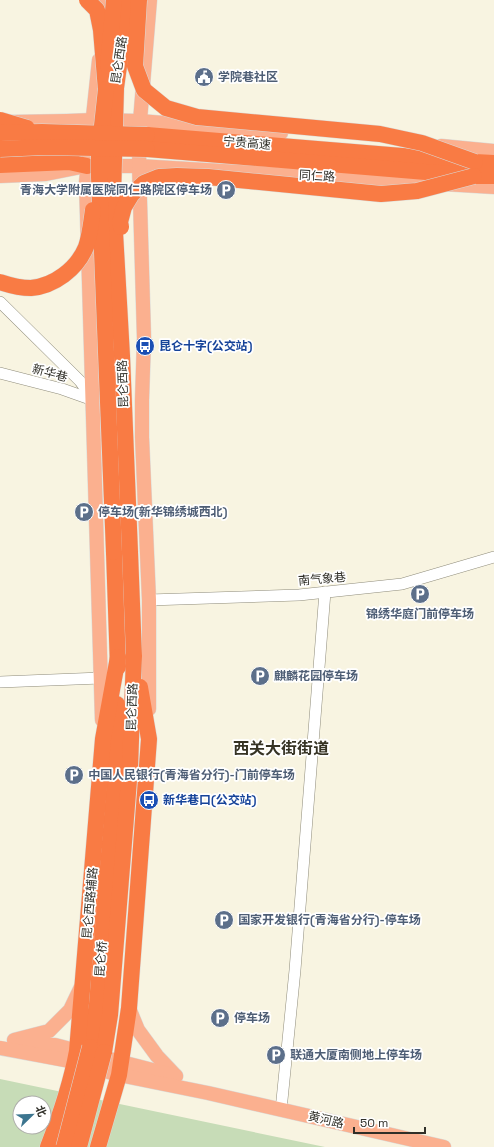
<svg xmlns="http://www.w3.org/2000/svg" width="494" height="1147" viewBox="0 0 494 1147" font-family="'Space Grotesk','Noto Sans SC',sans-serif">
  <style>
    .green { fill: #c7dcb7; fill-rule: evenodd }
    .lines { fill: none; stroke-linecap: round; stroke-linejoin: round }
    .minor-casing { stroke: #8f8c7b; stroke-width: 12 }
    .major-casing { stroke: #dadad8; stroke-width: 15 }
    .highway-casing { stroke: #dadad8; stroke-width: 17 }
    .minor { stroke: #fff; stroke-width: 11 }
    .major { stroke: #fbb08f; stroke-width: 14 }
    .highway { stroke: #f97b44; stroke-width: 16 }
    .highway-bridge-casing { stroke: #dadad8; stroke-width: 17; stroke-linecap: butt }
    .highway-bridge { stroke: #f97b44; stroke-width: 16 }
    .labels { text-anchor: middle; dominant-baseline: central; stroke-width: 3.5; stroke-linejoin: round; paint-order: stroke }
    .street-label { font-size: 12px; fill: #302f28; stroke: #fff }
    .service-label { font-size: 12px; font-weight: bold; fill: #4e5e75; stroke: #fff; text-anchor: start }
    .transit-label { font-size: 12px; font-weight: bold; fill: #164399; stroke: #fff; text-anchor: start }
    .district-label { font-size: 16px; font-weight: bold; fill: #363324; stroke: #fff }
  </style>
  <rect width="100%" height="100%" fill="#f8f4e1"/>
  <path class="green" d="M0 1079 325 1147H0ZM20 1103H44V1127H20Z"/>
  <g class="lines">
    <defs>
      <g id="minor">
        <path d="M0 302 80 381 93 400"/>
        <path d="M0 373 62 389 93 400"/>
        <path d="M149 600 299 595 402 584 494 557"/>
        <path d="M0 682 101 678"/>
        <path d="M281 1110 295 970 325 592"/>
      </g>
      <g id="major">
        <path d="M102 25 104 0"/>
        <path d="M99 60 86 182 102 720"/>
        <path d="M12 122 67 121 93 120 140 121 281 133"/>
        <path d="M441 146 494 151"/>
        <path d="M104 166H139L494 187"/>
        <path d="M0 176 46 174 81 167"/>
        <path d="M149 709V600L142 437V400L144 338 139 166 140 121 150 0"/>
        <path d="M129 1008 138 1030 157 1056 176 1076"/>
        <path d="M14 1040 49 1031 70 1010 81 987"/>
        <path d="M19 1045H55L176 1076"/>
        <path d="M0 1048 75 1062 119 1075 208 1093 444 1147"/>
      </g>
      <g id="highway">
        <path d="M147 135 475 162 494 163"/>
        <path d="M147 149 474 176H494"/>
        <path d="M0 165 69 162 87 166"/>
        <path d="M114 552 118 667"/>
        <path d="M90 1047 97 1004 116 767 117 704"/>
        <path d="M104 1052 110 1015 130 768 134 656 130 552"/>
        <path d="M48 1147C60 1116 71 1084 77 1051L103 739 118 657"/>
        <path d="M98 1147 119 1075 129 1008 149 739 140 687"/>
      </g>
    </defs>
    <use href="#minor" class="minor-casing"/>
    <use href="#major" class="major-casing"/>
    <use href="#highway" class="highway-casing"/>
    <use href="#minor" class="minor"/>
    <use href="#major" class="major"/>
    <use href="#highway" class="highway"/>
    <defs>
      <g id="highway-bridge">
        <path d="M87 0 97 10 101 30 106 90"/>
        <path d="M128 0 116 88 113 197 122 356 130 552"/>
        <path d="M139 0 135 66 144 90 166 108 197 117 380 134 422 143 475 162"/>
        <path d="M108 66 114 0"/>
        <path d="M106 89 99 153V177L114 552"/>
        <path d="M0 120 27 128"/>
        <path d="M0 133 42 132 147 135"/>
        <path d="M0 149 43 147 147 149"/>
        <path d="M121 227 120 222 124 207 132 194 144 183 159 177 177 176 208 177 381 194 417 191 474 176"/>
        <path d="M0 282C9 285 20 288 31 288 54 286 77 269 86 247 90 235 91 223 93 210"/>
        <path d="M64 1147 90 1047"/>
        <path d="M79 1147 104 1052"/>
      </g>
    </defs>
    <use href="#highway-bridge" class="highway-bridge-casing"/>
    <use href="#highway-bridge" class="highway-bridge"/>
  </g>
  <defs>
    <symbol id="civic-disc" viewBox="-11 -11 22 22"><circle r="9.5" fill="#5c6f8a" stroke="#fff"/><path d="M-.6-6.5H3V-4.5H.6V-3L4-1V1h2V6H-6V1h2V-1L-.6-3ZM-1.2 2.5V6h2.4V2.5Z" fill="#fff"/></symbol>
    <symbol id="parking-disc" viewBox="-11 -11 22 22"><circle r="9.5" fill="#5c6f8a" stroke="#fff"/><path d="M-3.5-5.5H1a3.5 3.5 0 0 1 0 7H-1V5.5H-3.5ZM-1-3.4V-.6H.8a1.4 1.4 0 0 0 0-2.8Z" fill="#fff"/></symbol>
    <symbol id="bus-disc" viewBox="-11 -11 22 22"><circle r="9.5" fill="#1a4fb4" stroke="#fff"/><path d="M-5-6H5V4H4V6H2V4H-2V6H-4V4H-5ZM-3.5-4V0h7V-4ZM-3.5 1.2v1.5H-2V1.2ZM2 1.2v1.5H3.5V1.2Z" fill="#fff"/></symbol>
  </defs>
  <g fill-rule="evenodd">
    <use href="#civic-disc" x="193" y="66" width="22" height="22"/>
    <use href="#parking-disc" x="215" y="179" width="22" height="22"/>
    <use href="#bus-disc" x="134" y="335" width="22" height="22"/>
    <use href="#parking-disc" x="73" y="501" width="22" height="22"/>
    <use href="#parking-disc" x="409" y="583" width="22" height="22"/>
    <use href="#parking-disc" x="249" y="665" width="22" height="22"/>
    <use href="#parking-disc" x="63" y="764" width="22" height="22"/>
    <use href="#bus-disc" x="138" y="789" width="22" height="22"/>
    <use href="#parking-disc" x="213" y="909" width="22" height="22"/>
    <use href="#parking-disc" x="209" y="1007" width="22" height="22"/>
    <use href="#parking-disc" x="265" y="1044" width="22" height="22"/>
  </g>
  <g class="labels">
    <g class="street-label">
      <text transform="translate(119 60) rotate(-82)">昆仑西路</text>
      <text transform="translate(247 143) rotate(5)">宁贵高速</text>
      <text transform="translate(317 176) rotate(3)">同仁路</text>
      <text transform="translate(50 373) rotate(15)">新华巷</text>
      <text transform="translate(123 384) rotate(-92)">昆仑西路</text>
      <text transform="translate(322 579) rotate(-5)">南气象巷</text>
      <text transform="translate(132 707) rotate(-88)">昆仑西路</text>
      <text transform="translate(90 903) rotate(-85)">昆仑西路辅路</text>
      <text transform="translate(101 959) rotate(-86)">昆仑桥</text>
      <text transform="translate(326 1120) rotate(13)">黄河路</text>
    </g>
    <g class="service-label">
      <text x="218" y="77">学院巷社区</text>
      <text x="212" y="190" text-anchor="end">青海大学附属医院同仁路院区停车场</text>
      <text x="98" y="512">停车场(新华锦绣城西北)</text>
      <text x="420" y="614" text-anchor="middle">锦绣华庭门前停车场</text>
      <text x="274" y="676">麒麟花园停车场</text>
      <text x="88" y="775">中国人民银行(青海省分行)-门前停车场</text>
      <text x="238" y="920">国家开发银行(青海省分行)-停车场</text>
      <text x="234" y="1018">停车场</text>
      <text x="290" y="1055">联通大厦南侧地上停车场</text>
    </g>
    <g class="transit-label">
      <text x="159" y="346">昆仑十字(公交站)</text>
      <text x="163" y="800">新华巷口(公交站)</text>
    </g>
    <g class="district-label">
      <text x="281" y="748">西关大街街道</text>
    </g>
  </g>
  <g transform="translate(32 1115) rotate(67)"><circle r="19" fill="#ffffff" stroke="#acaca9"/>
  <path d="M0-3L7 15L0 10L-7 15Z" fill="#3c758f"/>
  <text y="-6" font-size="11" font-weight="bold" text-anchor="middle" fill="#302f28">北</text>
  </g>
  <path d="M354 1127v6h71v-6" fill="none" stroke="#302f28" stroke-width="2"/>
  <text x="360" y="1127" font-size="12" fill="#302f28" stroke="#ffffff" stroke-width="3" paint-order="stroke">50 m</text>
</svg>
